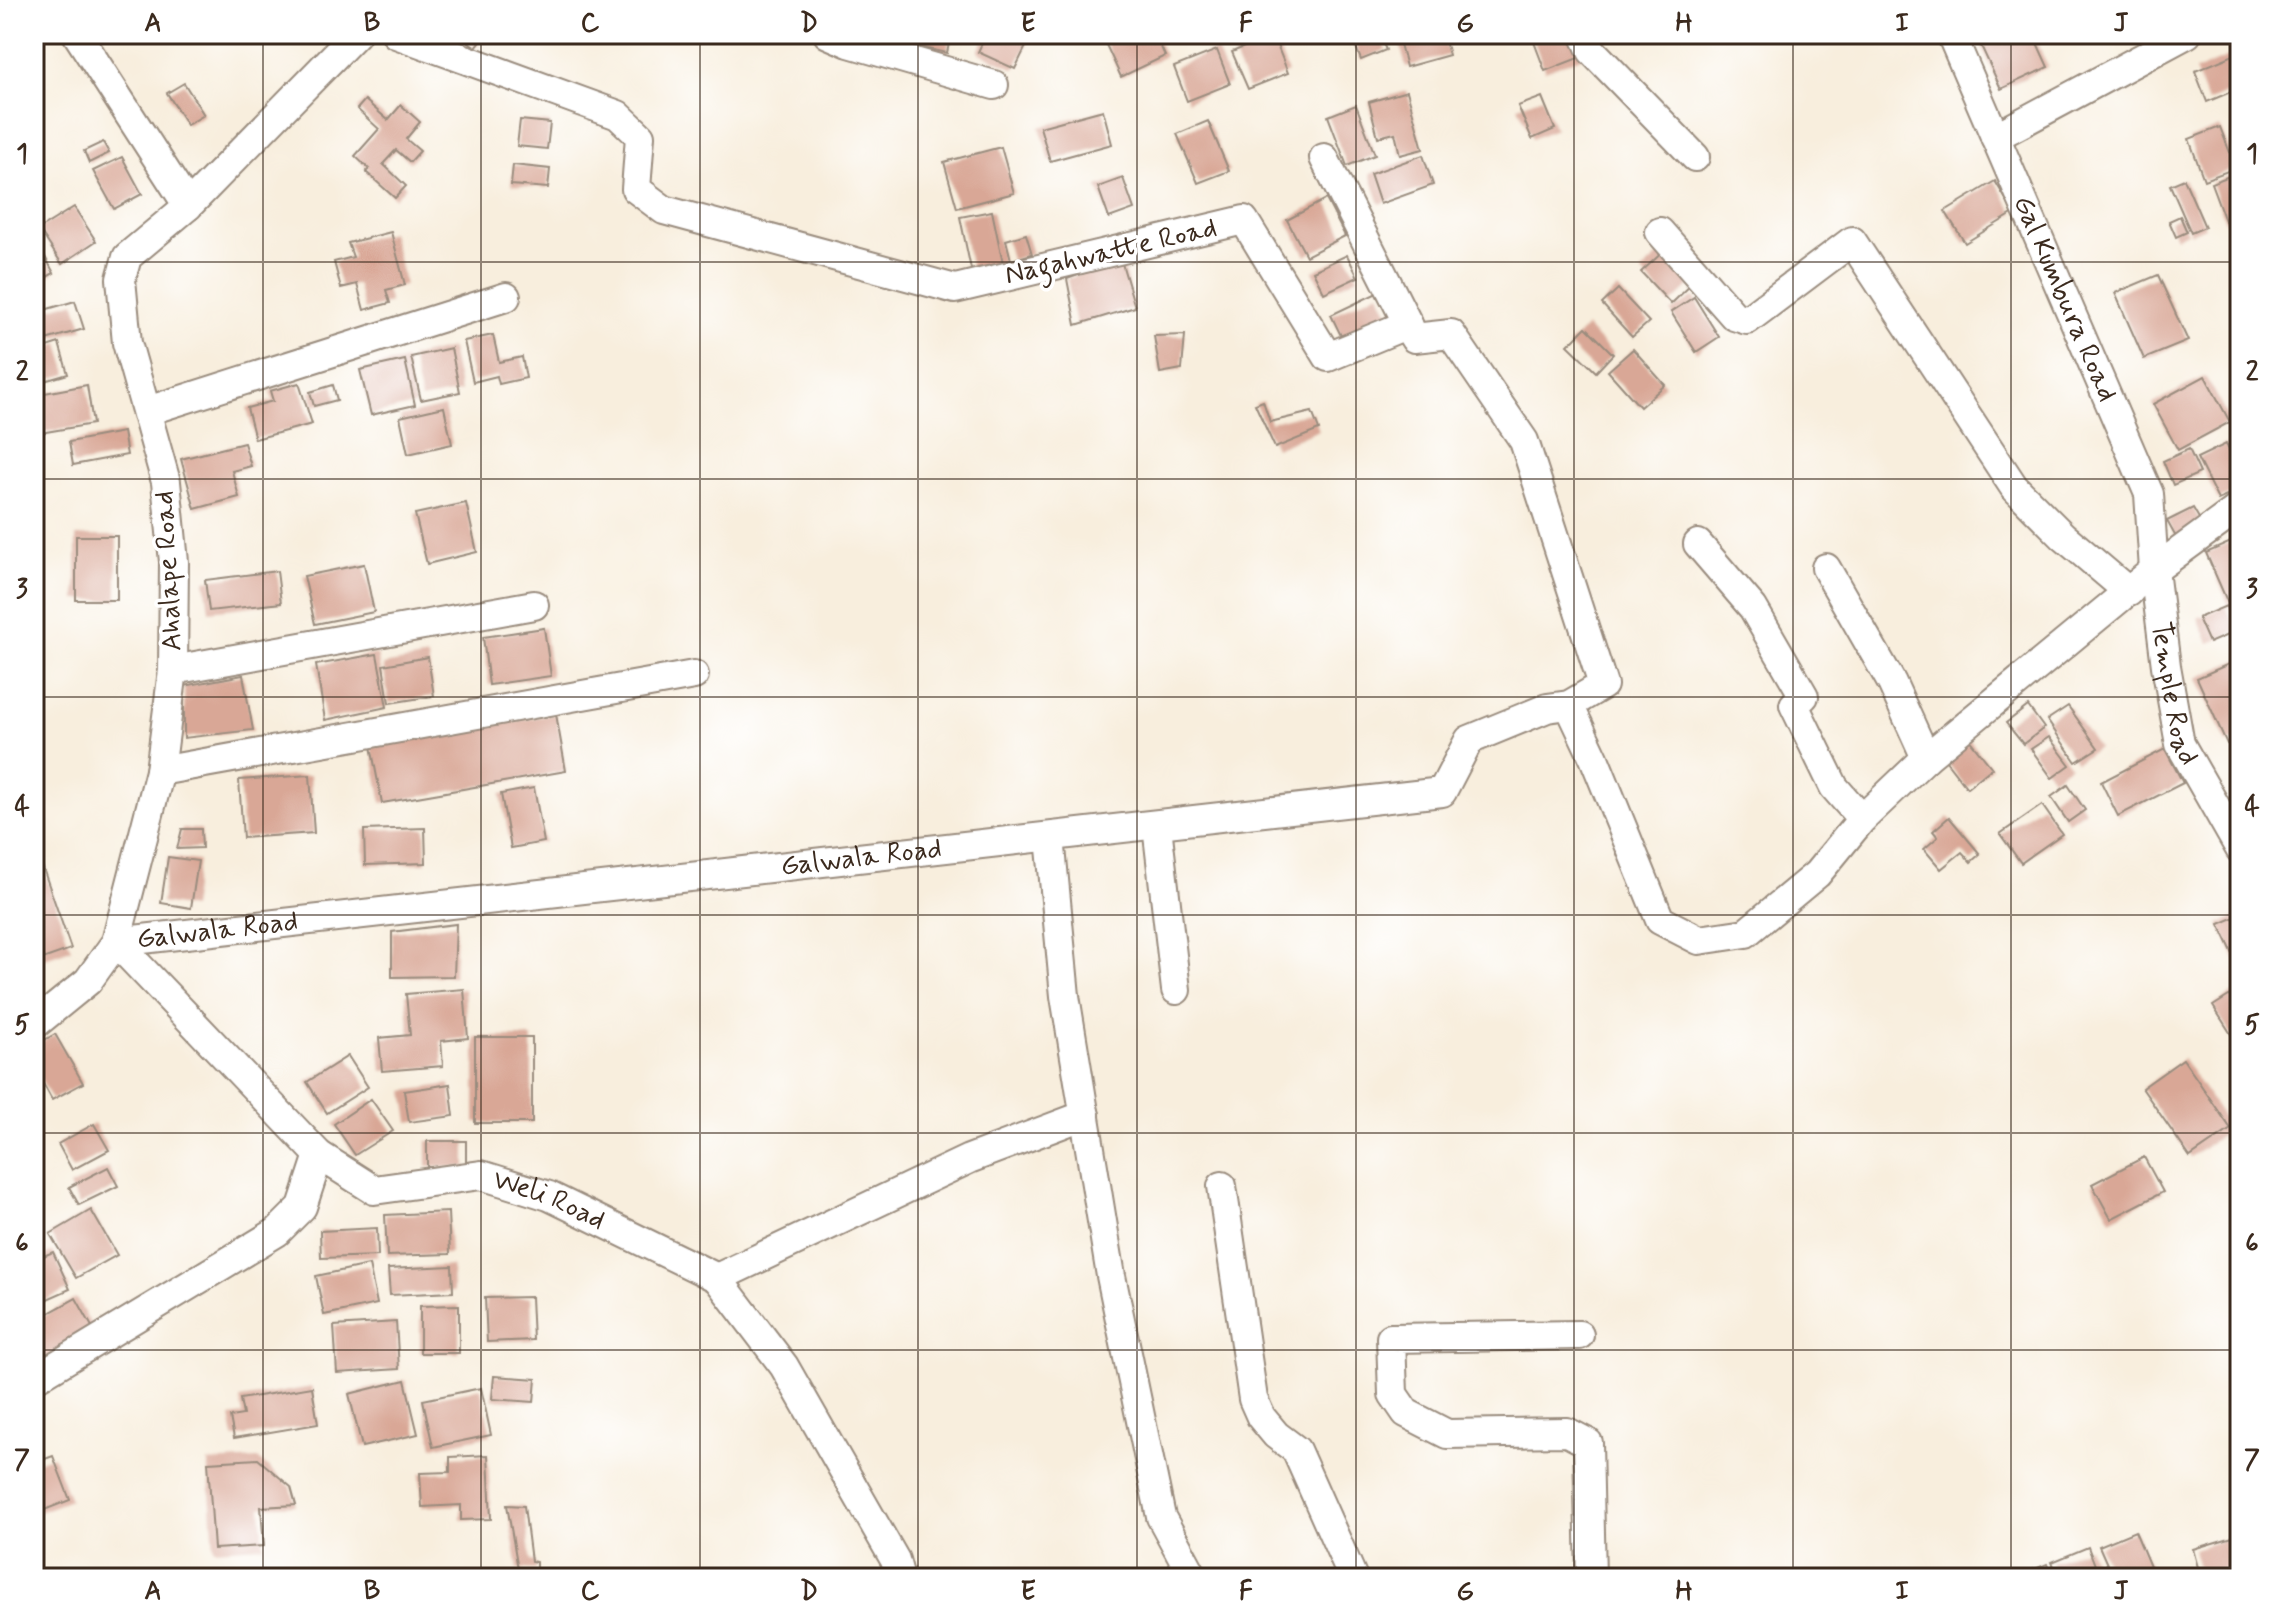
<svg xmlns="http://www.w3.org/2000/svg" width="2274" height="1612" viewBox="0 0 2274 1612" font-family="Mynerve,sans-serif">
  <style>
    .building { fill: #d9a796 }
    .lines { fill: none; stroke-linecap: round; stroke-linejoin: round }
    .minor-casing { stroke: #9a8c7e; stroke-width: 32 }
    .minor { stroke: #fff; stroke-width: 28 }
    .grid { fill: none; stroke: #3b2a1e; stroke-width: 2; stroke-opacity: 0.55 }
    .labels { text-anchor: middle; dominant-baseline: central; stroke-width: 7; stroke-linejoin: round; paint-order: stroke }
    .street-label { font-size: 28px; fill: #3b2a1e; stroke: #fff }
    .neatline { fill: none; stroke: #3b2a1e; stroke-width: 3 }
    .grid-label { font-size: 26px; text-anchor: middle; font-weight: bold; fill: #3b2a1e }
  </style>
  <rect width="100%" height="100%" fill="#fff"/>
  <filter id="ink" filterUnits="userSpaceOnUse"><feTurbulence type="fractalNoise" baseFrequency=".0125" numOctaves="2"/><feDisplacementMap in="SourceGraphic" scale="16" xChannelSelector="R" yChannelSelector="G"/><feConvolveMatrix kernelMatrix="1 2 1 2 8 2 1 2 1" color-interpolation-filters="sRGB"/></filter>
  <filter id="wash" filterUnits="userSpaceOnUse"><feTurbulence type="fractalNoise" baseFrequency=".006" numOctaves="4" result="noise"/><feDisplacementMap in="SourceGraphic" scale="32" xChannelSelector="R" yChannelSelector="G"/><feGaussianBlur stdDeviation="1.8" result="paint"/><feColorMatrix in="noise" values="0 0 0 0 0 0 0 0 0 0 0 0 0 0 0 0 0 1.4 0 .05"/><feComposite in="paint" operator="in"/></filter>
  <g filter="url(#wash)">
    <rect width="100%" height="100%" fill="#f8eedd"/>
    <g id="blocks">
      <g class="building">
        <path d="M458 34H486L476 47Z"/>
        <path d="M904 34H951L947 53 902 43Z"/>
        <path d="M986 34H1032L1015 69 978 52Z"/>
        <path d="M1101 34H1155L1165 56 1121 77Z"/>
        <path d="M1351 34H1379L1386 50 1361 60Z"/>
        <path d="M1405 34H1443L1449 55 1406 67 1398 36Z"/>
        <path d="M1531 34H1572L1581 57 1545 71Z"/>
        <path d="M2033 34 2048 67 2001 89 1976 35Z"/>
        <path d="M1273 35 1288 73 1248 89 1232 52Z"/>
        <path d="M1217 50 1230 84 1187 101 1174 67Z"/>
        <path d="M2236 54 2240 64V88L2207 102 2195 71Z"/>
        <path d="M184 83 204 115 187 125 167 93Z"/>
        <path d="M1407 91 1423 149 1400 155 1395 133 1378 137 1369 102Z"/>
        <path d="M1542 97 1555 129 1532 139 1518 106Z"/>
        <path d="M365 100 388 120 401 105 420 122 406 139 420 151 410 162 396 150 383 164 406 186 395 198 366 172 369 169 355 156 379 129 357 109Z"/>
        <path d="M1356 105 1375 155 1347 166 1328 116Z"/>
        <path d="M1103 110 1112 144 1050 161 1040 127Z"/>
        <path d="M520 120 550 123 547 149 517 146Z"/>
        <path d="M1208 121 1229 171 1198 183 1177 134Z"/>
        <path d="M2220 127 2236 168 2204 180 2189 139Z"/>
        <path d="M103 142 109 153 89 163 84 151Z"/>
        <path d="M1001 147 1014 193 957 208 944 162Z"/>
        <path d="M1423 155 1433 185 1380 204 1370 174Z"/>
        <path d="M122 157 142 194 114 209 93 171Z"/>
        <path d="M513 165 550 169 548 188 511 185Z"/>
        <path d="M2240 172V221L2227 226 2211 183Z"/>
        <path d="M1123 178 1134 209 1109 218 1098 187Z"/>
        <path d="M2184 179 2205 227 2191 233 2170 185Z"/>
        <path d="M1995 181 2014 213 1965 243 1945 211Z"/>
        <path d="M1326 199 1345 236 1306 256 1287 220Z"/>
        <path d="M74 207 96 241 62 264 39 229Z"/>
        <path d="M992 211 1004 268 972 274 960 217Z"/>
        <path d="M2180 216 2187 232 2176 237 2169 221Z"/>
        <path d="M391 232 405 285 386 290 390 303 364 310 357 284 341 288 334 262 353 257 348 243Z"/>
        <path d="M1026 234 1032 254 1011 260 1006 240Z"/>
        <path d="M34 237 54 273 34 284Z"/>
        <path d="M1665 250 1695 281 1671 304 1641 272Z"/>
        <path d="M1347 255 1358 277 1324 293 1313 271Z"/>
        <path d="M1121 260 1135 307 1076 325 1067 279Z"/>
        <path d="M2158 275 2188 341 2144 359 2115 293Z"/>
        <path d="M1618 289 1649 322 1632 337 1602 304Z"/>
        <path d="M1379 292 1393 321 1345 344 1331 315Z"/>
        <path d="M1694 297 1719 337 1696 352 1671 312Z"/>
        <path d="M75 301 84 329 42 341 34 313Z"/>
        <path d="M1586 327 1613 354 1596 372 1568 345Z"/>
        <path d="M493 335 499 362 522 357 526 378 499 384 497 376 473 382 464 341Z"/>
        <path d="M1185 335 1182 369 1160 373 1154 336Z"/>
        <path d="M59 343 68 374 34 384V351Z"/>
        <path d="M451 348 460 392 421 400 411 357Z"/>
        <path d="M1633 349 1665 385 1640 407 1608 371Z"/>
        <path d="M405 360 415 405 371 415 360 370Z"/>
        <path d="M2205 376 2230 422 2178 450 2153 404Z"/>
        <path d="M299 383 312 424 255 439 247 408 273 401 270 391Z"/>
        <path d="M87 385 93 424 34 434V395Z"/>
        <path d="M333 385 337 400 314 406 310 392Z"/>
        <path d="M1263 401 1270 422 1312 412 1319 430 1275 448 1255 404Z"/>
        <path d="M444 407 452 444 408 454 400 417Z"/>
        <path d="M123 432 127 455 73 465 69 442Z"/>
        <path d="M244 443 251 466 232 471 239 497 195 509 181 459Z"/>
        <path d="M2226 444 2230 452 2240 448V490L2218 500 2197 458Z"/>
        <path d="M2189 449 2200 473 2173 485 2163 461Z"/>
        <path d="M466 503 477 552 427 564 415 514Z"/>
        <path d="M2193 508 2204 527 2178 541 2167 521Z"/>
        <rect x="76" y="536" width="41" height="64"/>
        <path d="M2240 538V631L2206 553Z"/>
        <path d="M364 564 374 612 315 624 304 576Z"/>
        <path d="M277 571 281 603 209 611 205 580Z"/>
        <path d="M2226 606 2237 631 2209 643 2198 618Z"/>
        <path d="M544 628 551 676 489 685 483 637Z"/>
        <path d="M377 654 387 707 325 720 316 665Z"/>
        <path d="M428 657 434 696 389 703 383 665Z"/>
        <path d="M2240 659V738L2227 744 2197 678Z"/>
        <path d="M243 675 253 730 184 738V686Z"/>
        <path d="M2028 706 2044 728 2023 744 2006 723Z"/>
        <path d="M2068 706 2098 748 2076 762 2047 720Z"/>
        <path d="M556 714 566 771 382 803 371 746Z"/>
        <path d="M2049 737 2070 765 2052 778 2031 749Z"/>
        <path d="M1968 738 1992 768 1967 788 1943 757Z"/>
        <path d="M2165 749 2183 783 2118 816 2101 782Z"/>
        <path d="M310 775 314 833 243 838 239 780Z"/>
        <path d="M2068 785 2085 810 2068 822 2051 797Z"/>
        <path d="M534 788 544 842 511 848 501 794Z"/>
        <path d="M2042 805 2062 834 2021 863 2000 834Z"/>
        <path d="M1949 817 1980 854 1971 862 1962 852 1941 869 1924 849 1938 837 1933 831Z"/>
        <path d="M425 828 426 863 365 865 364 830Z"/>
        <path d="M182 829H201L202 848 177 849Z"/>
        <path d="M39 857 71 949 34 962V859Z"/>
        <path d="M168 857 198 861 191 908 161 903Z"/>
        <path d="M2240 915V969L2219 924Z"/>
        <path d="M456 924 454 976 392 977V932Z"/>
        <path d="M464 989 468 1038 441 1041 443 1066 382 1071 379 1038 410 1035 406 994Z"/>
        <path d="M2240 989V1048L2213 1006Z"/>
        <path d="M55 1034 83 1083 52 1100 34 1067V1046Z"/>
        <rect x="475" y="1037" width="57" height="86"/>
        <path d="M348 1056 368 1087 327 1113 307 1082Z"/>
        <path d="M2183 1059 2231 1129 2190 1157 2142 1088Z"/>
        <path d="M450 1084 454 1116 409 1122 404 1091Z"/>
        <path d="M371 1099 393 1131 355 1155 334 1124Z"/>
        <path d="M94 1124 109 1150 72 1170 58 1144Z"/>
        <rect x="427" y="1141" width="39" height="26"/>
        <path d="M2144 1157 2163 1192 2111 1219 2092 1184Z"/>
        <path d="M108 1167 118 1186 79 1205 69 1187Z"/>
        <path d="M91 1210 117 1255 76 1278 50 1234Z"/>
        <path d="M448 1212 450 1254 387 1256 385 1215Z"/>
        <path d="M377 1228 378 1256 321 1258 320 1231Z"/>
        <path d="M53 1252 70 1289 34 1305V1260Z"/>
        <path d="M369 1265 377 1304 324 1315 316 1276Z"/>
        <path d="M452 1266 453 1292 390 1295 388 1269Z"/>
        <path d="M531 1297 533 1340 487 1342 485 1298Z"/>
        <path d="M76 1298 95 1332 45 1359 34 1338V1321Z"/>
        <path d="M459 1305V1353H420V1306Z"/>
        <path d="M396 1322 399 1369 337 1373 334 1326Z"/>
        <path d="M494 1376 536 1379 534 1402 492 1399Z"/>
        <path d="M405 1380 418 1434 362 1447 349 1394Z"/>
        <path d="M312 1387 318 1424 234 1438 230 1417 243 1415 240 1399Z"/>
        <path d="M481 1388 491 1435 433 1447 423 1400Z"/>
        <path d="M488 1455 491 1519 461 1520V1505L422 1507 420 1473 450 1472V1457Z"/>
        <path d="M53 1456 70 1500 34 1514V1463Z"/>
        <path d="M258 1459 291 1487 296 1505 261 1507 264 1546 214 1549 208 1462Z"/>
        <path d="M507 1505 524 1506 531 1561 536 1562V1570L518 1569Z"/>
        <path d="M2135 1531 2153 1574 2144 1578H2113L2099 1546Z"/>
        <path d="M2236 1536 2240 1549V1564L2200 1575 2193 1549Z"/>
        <path d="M2088 1547 2100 1578H2059L2052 1562Z"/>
        <path d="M2047 1564 2052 1578H2013Z"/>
        <path d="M2180 1570 2182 1578H2165V1575Z"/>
      </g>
    </g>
  </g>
  <g filter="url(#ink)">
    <use href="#blocks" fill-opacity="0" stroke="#9a8c7e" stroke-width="2"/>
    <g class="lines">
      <defs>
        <g id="minor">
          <path d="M77 34 188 206"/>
          <path d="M828 34 849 43 994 85"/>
          <path d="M1584 34 1592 51 1695 157"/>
          <path id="s1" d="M1951 34 2149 494 2154 570 2166 666 2180 744 2240 849"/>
          <path d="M1995 137 2187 34"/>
          <path d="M1324 158 1408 324"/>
          <path d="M1660 232 1734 316 1747 320 1852 241 2014 487 2063 536 2129 592"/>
          <path d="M147 411 506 297"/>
          <path d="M1698 544 1753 608 1804 696 1794 705 1834 787 1862 819"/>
          <path d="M1826 568 1892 683 1926 758"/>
          <path d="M173 670 534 605"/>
          <path d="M1569 705 1594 758 1660 920 1699 940 1746 933 1817 874 1862 819 1926 758 2154 570 2240 507"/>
          <path d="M160 771 694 675"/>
          <path d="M1157 826 1176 990"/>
          <path d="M1050 837 1065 996 1111 1276 1161 1517 1194 1578"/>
          <path id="s2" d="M116 942 1442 792 1469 740 1547 708 1569 705 1603 685 1524 441 1451 334 1414 338 1408 324 1328 357 1244 220 955 289 664 210 636 189 640 136 618 115 396 34"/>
          <path id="s3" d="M116 942 319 1155 374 1190 481 1175 549 1196 717 1278 784 1366 895 1560 900 1578"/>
          <path d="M34 1025 88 981 116 942 160 771 173 670 174 562 166 482 127 343 121 279 127 257 188 206 356 34"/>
          <path d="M1222 1186 1253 1399 1261 1417 1276 1435 1296 1450 1353 1578"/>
          <path d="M717 1278 969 1159 1085 1115"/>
          <path d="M1579 1335 1391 1338 1393 1394 1406 1413 1447 1434 1567 1432 1588 1443 1591 1578"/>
          <path d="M34 1379 277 1232 302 1207 319 1155"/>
        </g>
      </defs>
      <use href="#minor" class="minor-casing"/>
      <use href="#minor" class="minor"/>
    </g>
  </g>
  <path class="grid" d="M263 34V1578M481 34V1578M700 34V1578M918 34V1578M1137 34V1578M1356 34V1578M1574 34V1578M1793 34V1578M2011 34V1578M34 262H2240M34 479H2240M34 697H2240M34 915H2240M34 1133H2240M34 1350H2240"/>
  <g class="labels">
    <g class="street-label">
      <text transform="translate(1111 252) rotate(-13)">Nagahwatte Road</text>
      <text stroke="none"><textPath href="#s1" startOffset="288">Gal Kumbura Road</textPath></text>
      <text transform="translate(169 571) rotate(-93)">Ahalape Road</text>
      <text stroke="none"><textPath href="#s1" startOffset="702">Temple Road</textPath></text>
      <text stroke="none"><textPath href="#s2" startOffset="750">Galwala Road</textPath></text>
      <text stroke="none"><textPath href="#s2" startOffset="102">Galwala Road</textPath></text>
      <text stroke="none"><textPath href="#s3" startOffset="540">Weli Road</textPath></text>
    </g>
  </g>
  <rect width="2274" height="1612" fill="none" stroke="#fff" stroke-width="88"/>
  <rect x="44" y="44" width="2186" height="1524" class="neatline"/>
  <g class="grid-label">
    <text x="153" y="31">A</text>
    <text x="372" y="31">B</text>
    <text x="590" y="31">C</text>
    <text x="809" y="31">D</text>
    <text x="1028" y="31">E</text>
    <text x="1246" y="31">F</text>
    <text x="1465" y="31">G</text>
    <text x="1684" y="31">H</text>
    <text x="1902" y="31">I</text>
    <text x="2121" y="31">J</text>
    <text x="22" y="162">1</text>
    <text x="2252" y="162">1</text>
    <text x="22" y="380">2</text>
    <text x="2252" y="380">2</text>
    <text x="22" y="597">3</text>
    <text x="2252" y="597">3</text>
    <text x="22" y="815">4</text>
    <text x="2252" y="815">4</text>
    <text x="22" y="1033">5</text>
    <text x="2252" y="1033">5</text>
    <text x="22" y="1251">6</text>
    <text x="2252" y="1251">6</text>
    <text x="22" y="1468">7</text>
    <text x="2252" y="1468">7</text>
    <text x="153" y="1599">A</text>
    <text x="372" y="1599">B</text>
    <text x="590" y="1599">C</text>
    <text x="809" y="1599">D</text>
    <text x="1028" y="1599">E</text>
    <text x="1246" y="1599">F</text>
    <text x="1465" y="1599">G</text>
    <text x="1684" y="1599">H</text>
    <text x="1902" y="1599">I</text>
    <text x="2121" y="1599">J</text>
  </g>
</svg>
